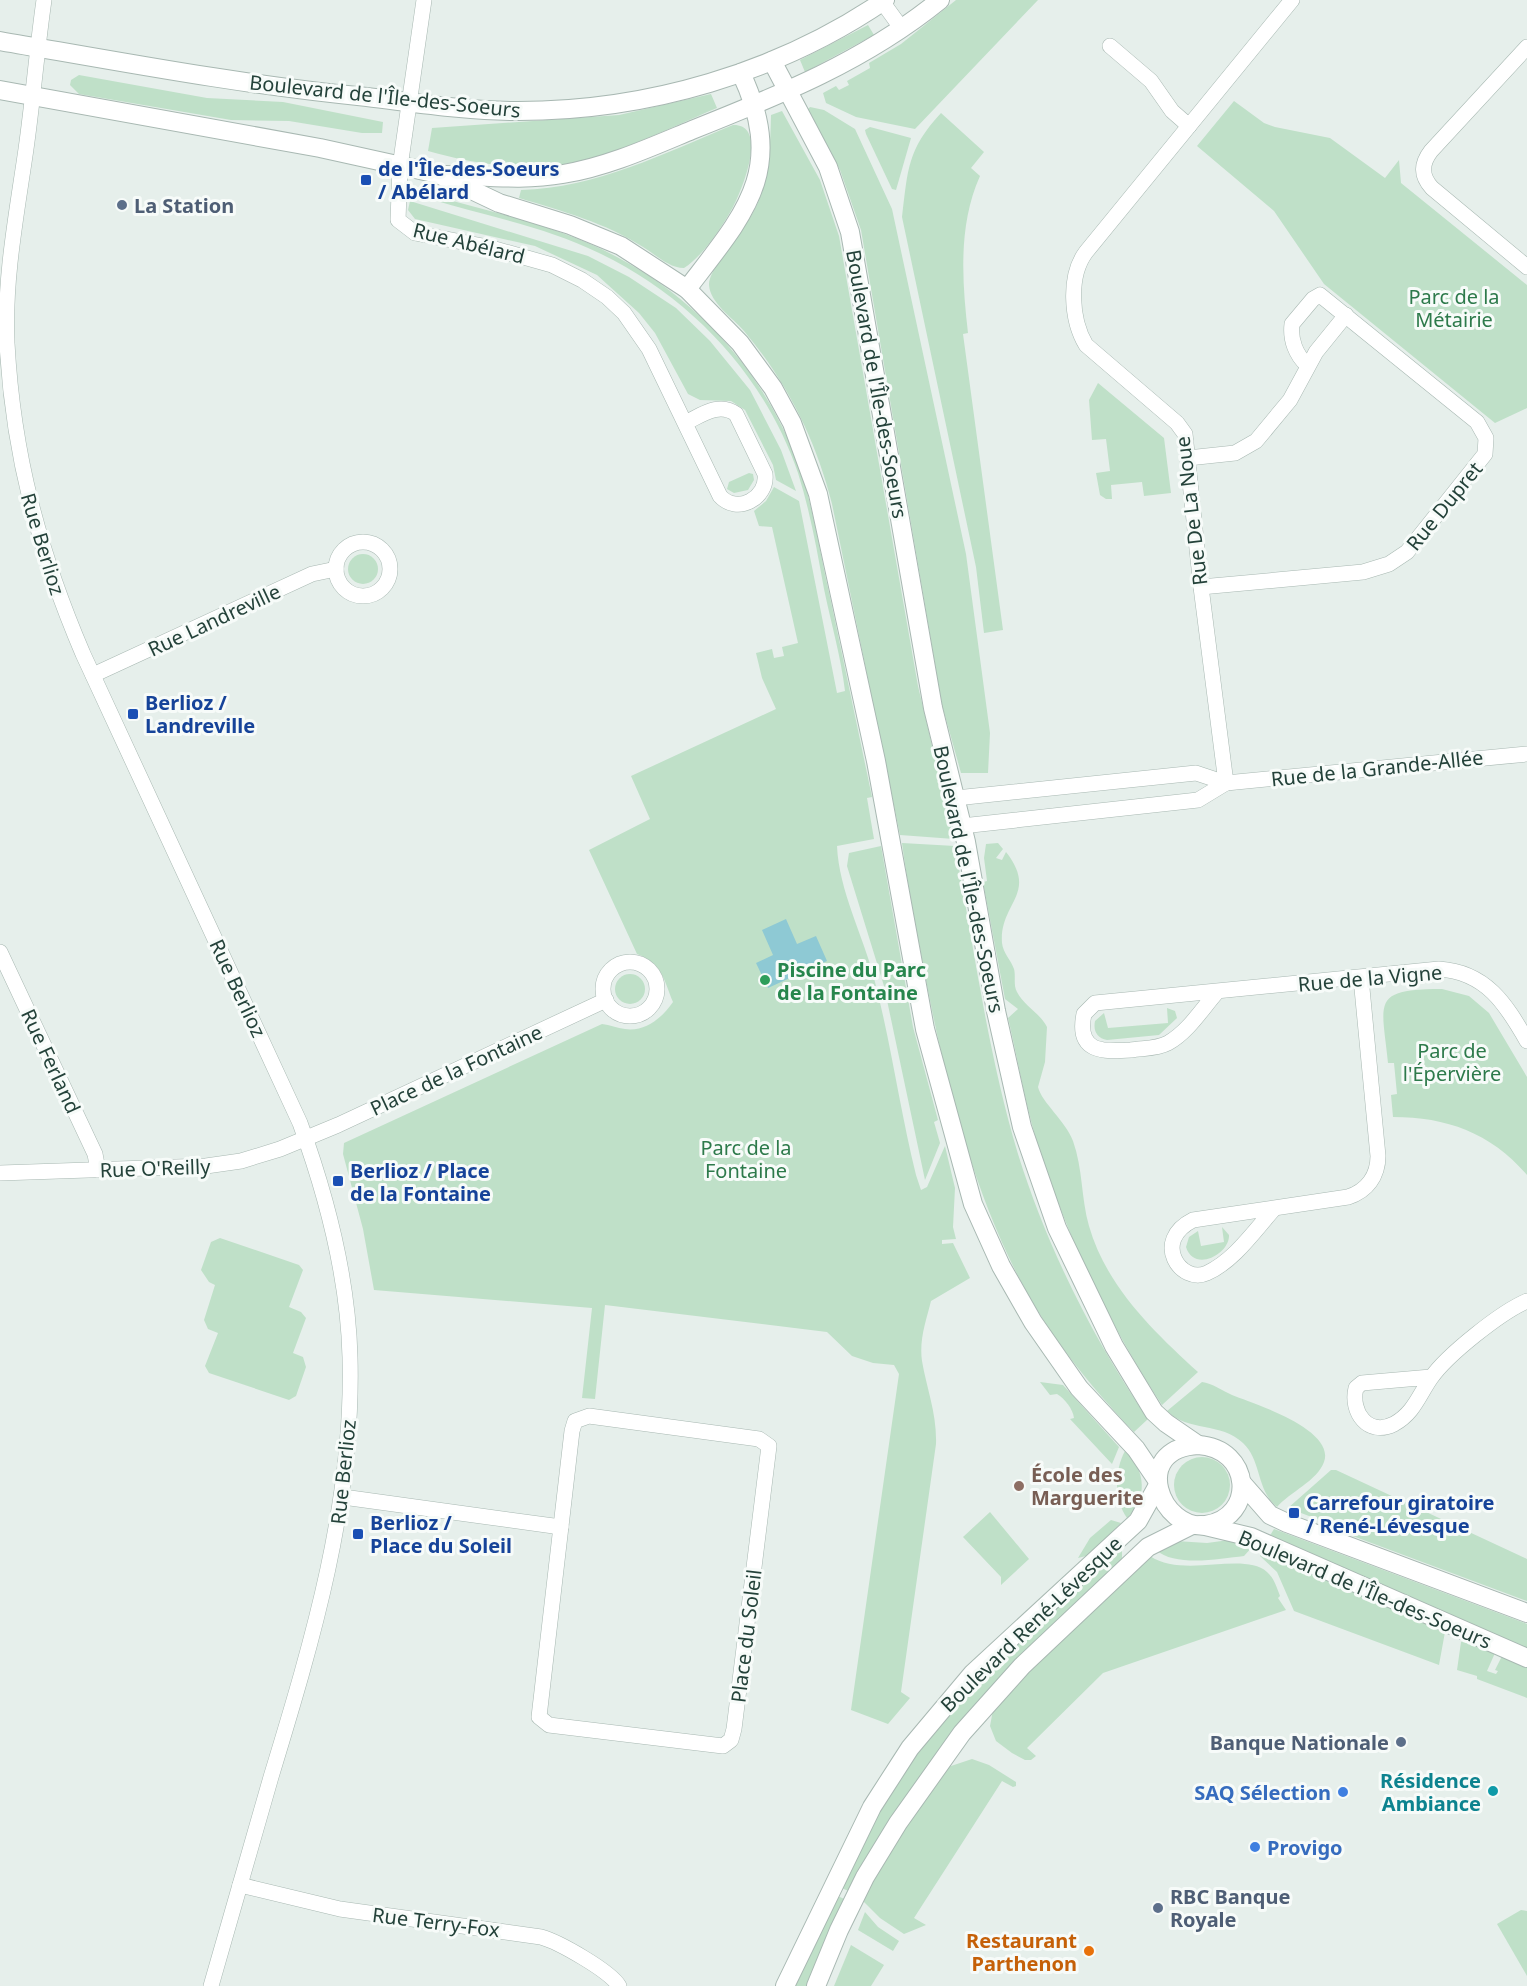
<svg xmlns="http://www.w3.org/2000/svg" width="1527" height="1986" viewBox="0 0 1527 1986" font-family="'Noto Sans',sans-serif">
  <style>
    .green { fill: #bfe0c8 }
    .water { fill: #8ec9d4 }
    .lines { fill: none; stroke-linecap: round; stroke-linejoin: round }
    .minor-casing { stroke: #a8b8b2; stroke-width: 16 }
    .tertiary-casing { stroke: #a8b8b2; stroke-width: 20 }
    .minor { stroke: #fff; stroke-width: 15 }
    .tertiary { stroke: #fff; stroke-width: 18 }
    .transit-dot { fill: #1a4fb4; stroke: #f7fbf9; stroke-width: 2 }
    .service-dot { fill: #5c6f8a; stroke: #f7fbf9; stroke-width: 2 }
    .leisure-dot { fill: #2e9e5b; stroke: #f7fbf9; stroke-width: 2 }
    .education-dot { fill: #8d6e63; stroke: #f7fbf9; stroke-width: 2 }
    .culture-dot { fill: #0f9aa8; stroke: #f7fbf9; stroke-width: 2 }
    .shop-dot { fill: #3f7fe0; stroke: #f7fbf9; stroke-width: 2 }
    .food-dot { fill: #e8710a; stroke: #f7fbf9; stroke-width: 2 }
    .labels { text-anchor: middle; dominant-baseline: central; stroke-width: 6; stroke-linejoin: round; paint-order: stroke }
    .street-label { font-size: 20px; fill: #24423a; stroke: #f7fbf9 }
    .transit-label { font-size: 20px; font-weight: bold; fill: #164399; stroke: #f7fbf9; text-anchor: start }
    .service-label { font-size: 20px; font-weight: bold; fill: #4e5e75; stroke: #f7fbf9; text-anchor: start }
    .park-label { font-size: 20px; fill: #2d7a4b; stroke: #f7fbf9 }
    .leisure-label { font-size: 20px; font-weight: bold; fill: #27864d; stroke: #f7fbf9; text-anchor: start }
    .education-label { font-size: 20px; font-weight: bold; fill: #785e54; stroke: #f7fbf9; text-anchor: start }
    .culture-label { font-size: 20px; font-weight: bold; fill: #0d838f; stroke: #f7fbf9; text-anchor: end }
    .shop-label { font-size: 20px; font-weight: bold; fill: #366cbe; stroke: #f7fbf9; text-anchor: end }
    .food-label { font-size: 20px; font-weight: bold; fill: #c56008; stroke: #f7fbf9; text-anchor: end }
  </style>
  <rect width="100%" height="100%" fill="#e6efeb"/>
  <g class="green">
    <path d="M956 0H1038L915 129 856 117 826 103 823 93 836 86 839 90 849 85 847 81 870 68 869 63 901 44Z"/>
    <path d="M868 25 874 35 805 72 800 60Z"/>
    <path d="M79 75 207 98 283 102 383 122 382 133H362L289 121 231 120 79 94 70 85 71 80Z"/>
    <path d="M711 94 717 108C666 129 602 163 547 166 507 169 467 162 428 151L432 128 619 115Z"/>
    <path d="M1234 101 1264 123 1275 127 1330 138 1385 178 1399 160 1401 183 1527 285V408L1495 423 1324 284 1274 211 1197 146Z"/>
    <path d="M810 107 824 110 855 129 892 209 966 554 990 733 988 773H961L942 705 861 230 840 170 808 109Z"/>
    <path d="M782 111 820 180 839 236 918 686 954 839 900 835 832 504C816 440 787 382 744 331 733 318 710 303 709 285 708 268 746 228 755 209 770 178 770 149 771 115Z"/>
    <path d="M941 113 984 152 971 168 980 176C958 225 962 281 968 333L963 334 1003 630 984 633 976 567 902 217C908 169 907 150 941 113Z"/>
    <path d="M733 125C769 124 742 190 733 207 722 227 703 256 684 268 669 268 656 255 643 247 606 223 562 211 519 198L521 190C596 188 665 153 733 125Z"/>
    <path d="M870 127 911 138 896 190 892 189 866 134 865 130Z"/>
    <path d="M428 194C491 212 559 226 617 257 702 302 768 378 800 469 814 510 820 554 830 597 844 663 858 730 872 797L867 798 874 839 837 846C839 891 863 935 874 978 891 1043 900 1110 916 1175L921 1190 927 1187 945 1146 955 1188 953 1227 956 1239 942 1240V1244L953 1243 970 1278 931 1301C926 1321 919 1340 922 1361 927 1390 937 1414 936 1444L901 1692 910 1698 888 1724 851 1710 899 1374 894 1365 873 1363 852 1356 827 1332 605 1305 595 1399 582 1398 592 1308 374 1290 363 1229 343 1154 344 1143 602 1024C610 1025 617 1028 625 1029 645 1032 662 1018 673 1002 664 980 662 963 637 954L589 850 650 819 631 776 776 709 762 678 756 653 772 649 774 658 784 656 782 647 798 643 772 527 759 526 754 511 766 501 774 487 799 501 837 693 845 691C841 657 831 623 824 589 817 550 810 511 798 473 765 376 691 297 599 253 546 227 486 216 430 199L426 197Z"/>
    <path d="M410 201 588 256 629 277 676 308 710 341 750 390 781 450 796 491 776 480 773 465 745 410 731 401 700 400 688 394 655 333 639 313 597 275 535 246 415 219 408 210Z"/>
    <path d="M1098 383 1164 438 1171 493 1144 496 1142 482 1111 485 1112 499H1106L1100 495 1096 473 1110 471 1106 439 1092 440 1089 400Z"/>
    <path d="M749 473 753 474 754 480 748 490 734 493 727 489 729 482Z"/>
    <circle cx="363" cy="569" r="15"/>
    <path d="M902 843 955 846C974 949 988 1054 1018 1154 1047 1247 1093 1339 1148 1419L1134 1432C1089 1385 1048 1334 1018 1276 968 1177 942 1067 922 959 915 920 907 882 902 843Z"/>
    <path d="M998 843 1003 849 996 858 1002 860 1006 852C1039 894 999 903 1002 943 1003 953 1011 960 1014 969 1016 976 1013 985 1017 992 1024 1006 1040 1013 1047 1027L1045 1062 1038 1087C1042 1103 1065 1120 1073 1141 1083 1169 1081 1198 1089 1226 1106 1286 1154 1332 1198 1372L1162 1405C1110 1326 1069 1241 1040 1151 1026 1109 1019 1065 1009 1022L1008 1018 1018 1009 1005 999 983 882 987 881 984 858 986 844Z"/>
    <path d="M881 846 913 1027 938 1120 934 1122 940 1143 925 1180 884 986 847 866 849 853Z"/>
    <circle cx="630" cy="989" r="15"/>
    <path d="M1442 989 1469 996 1489 1013 1527 1077V1175C1491 1133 1447 1117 1393 1117L1391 1095 1397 1094 1394 1063H1388C1382 1002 1370 989 1442 989Z"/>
    <path d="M1167 1008 1175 1011 1177 1018 1159 1035 1107 1040C1097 1038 1093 1031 1095 1021L1104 1013 1108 1028 1168 1023Z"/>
    <path d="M1222 1227 1229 1235C1230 1254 1194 1273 1186 1247L1189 1237 1198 1231 1201 1246 1224 1242Z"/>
    <path d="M220 1238 299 1265 303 1270 289 1307 301 1312 306 1318 293 1353 303 1357 306 1367 296 1396 289 1400 209 1373 205 1366 218 1333 208 1329 204 1320 215 1285 209 1282 201 1270 211 1242Z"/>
    <path d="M1040 1382 1063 1385 1119 1447 1112 1464 1070 1419 1074 1418C1073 1409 1065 1399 1057 1394L1050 1395Z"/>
    <path d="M1202 1382C1212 1383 1223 1391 1232 1395 1252 1403 1336 1429 1324 1462 1317 1481 1290 1492 1277 1507 1256 1490 1262 1461 1243 1443 1221 1422 1188 1432 1167 1411Z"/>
    <path d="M1125 1451C1146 1470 1148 1498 1127 1518 1114 1500 1114 1471 1125 1451Z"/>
    <circle cx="1202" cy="1485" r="28"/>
    <path d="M1331 1470H1336L1527 1559V1601L1342 1532 1343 1529 1288 1508Z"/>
    <path d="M990 1512 1029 1559 1001 1585V1577L963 1537Z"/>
    <path d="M1111 1520 1121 1523 1090 1555 1078 1558 1090 1538Z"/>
    <path d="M1274 1529 1527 1624V1651L1269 1537Z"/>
    <path d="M1229 1540 1253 1546 1244 1556C1219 1559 1175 1567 1156 1550L1176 1541 1207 1543Z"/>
    <path d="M1122 1550V1563L945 1742 908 1795 851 1892 839 1887C861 1841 884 1796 914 1756 970 1677 1050 1614 1122 1550Z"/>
    <path d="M1261 1550 1445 1632 1439 1665 1294 1611 1277 1572 1260 1556Z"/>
    <path d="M1150 1556C1184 1579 1243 1551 1267 1572 1274 1578 1277 1588 1280 1596L1278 1598 1286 1610 1103 1673 1027 1748 1036 1756 1031 1760H1025L1012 1753 996 1741 990 1726 993 1710 1020 1678Z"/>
    <path d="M1465 1640 1495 1653 1487 1671 1496 1674 1498 1671 1495 1670 1502 1656 1527 1667V1698L1477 1679V1676L1457 1670 1461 1642Z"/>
    <path d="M972 1759 989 1765 1016 1782V1786L1013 1787 1002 1781 914 1918 926 1925 904 1934 880 1918 860 1898 871 1885 919 1805 948 1767Z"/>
    <path d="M835 1895 847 1900 810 1986H792Z"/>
    <path d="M1521 1910 1527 1911V1976L1497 1924Z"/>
    <path d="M865 1912 878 1927 899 1941 893 1951 858 1930Z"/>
    <path d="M851 1945 884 1965 871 1986H834Z"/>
  </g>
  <path class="water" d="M786 919 797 944 816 936 827 961 768 988 756 963 773 955 762 930Z"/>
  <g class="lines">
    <defs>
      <g id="minor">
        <path d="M44 0C37 49 33 99 26 149 17 212 4 278 7 343 13 455 39 551 83 654L300 1123C327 1197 348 1278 350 1357 354 1502 313 1639 271 1777 251 1847 231 1916 211 1986"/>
        <path d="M424 0 400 167 398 220 415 233 488 247 552 265 582 280 607 297 624 313 649 349 720 496C737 515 768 498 765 474L736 414C720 402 703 414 687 422"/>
        <path d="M881 0 902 29"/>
        <path d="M1110 46 1151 81 1172 111 1189 126"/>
        <path d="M1527 47 1431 151C1421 164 1421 176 1432 188L1527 267"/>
        <path d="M1188 458 1235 453 1256 441 1290 400 1316 352 1346 315"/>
        <circle cx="363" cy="569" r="27"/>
        <path d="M1201 587 1363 572 1389 564 1407 552 1485 454 1486 438 1477 422 1320 295 1313 299 1292 324C1290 340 1296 355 1307 365"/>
        <path d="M93 675 312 574 336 569"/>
        <path d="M1226 783 1201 587 1185 434 1177 423 1086 345C1071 320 1068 276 1086 252L1292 0"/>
        <path d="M956 798 1196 773 1226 783 1527 754"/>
        <path d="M962 826 1198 800 1226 783"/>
        <path d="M0 952 95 1154 98 1170"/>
        <circle cx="630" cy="989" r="27"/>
        <path d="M1217 992C1202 1009 1188 1032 1168 1043 1157 1049 1143 1048 1131 1050 1103 1052 1076 1053 1084 1014L1095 1003 1439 969C1486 972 1506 1004 1527 1041"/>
        <path d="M0 1173 206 1166 241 1161 280 1149 338 1125 606 1000"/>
        <path d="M1274 1209C1255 1230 1234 1261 1207 1273 1181 1285 1151 1241 1193 1220L1348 1197C1367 1191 1378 1176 1378 1156L1361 978"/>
        <path d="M1431 1377 1362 1383 1356 1388C1350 1412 1368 1437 1394 1424 1414 1413 1419 1395 1431 1378 1447 1355 1501 1312 1527 1301"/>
        <path d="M589 1416 759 1439 769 1446 734 1729 731 1740 723 1746 549 1725 539 1717 572 1431 575 1421Z"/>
        <path d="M343 1497 561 1527"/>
        <path d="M240 1885 340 1909 541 1937C559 1942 610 1971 619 1986"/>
      </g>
      <g id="tertiary">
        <path d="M0 41C122 62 243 85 367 97 417 103 467 111 518 111 647 111 778 73 885 0"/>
        <path d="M772 61 828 167 850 232 933 708 966 842 996 1011 1022 1127 1057 1228 1114 1346 1154 1412 1166 1423 1198 1445"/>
        <path d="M0 90 320 148 438 174 499 203 570 225 621 246 687 289 740 343 773 388 792 423 818 494 876 761 925 1029 973 1204 1001 1266 1033 1322 1079 1388 1136 1449 1157 1480"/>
        <path d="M445 175C485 176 524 181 563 174 607 167 651 147 692 130 780 95 865 61 940 0"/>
        <path d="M687 289C745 213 787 171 741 73"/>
        <path d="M1198 1445C1252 1448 1257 1517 1206 1525 1161 1532 1129 1449 1198 1445Z"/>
        <path d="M1242 1483 1270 1515 1287 1523 1527 1613"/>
        <path d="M1201 1525 1251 1537 1527 1658"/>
        <path d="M785 1986 872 1807 910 1748 973 1673 1138 1521 1158 1485"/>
        <path d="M816 1986 839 1930 865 1877 898 1823 962 1733 1022 1666 1148 1547 1192 1525"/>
      </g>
    </defs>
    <use href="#minor" class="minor-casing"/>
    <use href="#tertiary" class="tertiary-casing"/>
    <use href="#minor" class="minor"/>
    <use href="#tertiary" class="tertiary"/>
  </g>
  <g class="transit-dot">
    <rect x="360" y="174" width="12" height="12" rx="3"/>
    <rect x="127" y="708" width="12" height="12" rx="3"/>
    <rect x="332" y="1175" width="12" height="12" rx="3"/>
    <rect x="1288" y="1507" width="12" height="12" rx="3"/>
    <rect x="352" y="1528" width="12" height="12" rx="3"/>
  </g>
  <g class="service-dot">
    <circle cx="122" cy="205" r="6"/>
    <circle cx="1401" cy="1742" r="6"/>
    <circle cx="1158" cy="1908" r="6"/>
  </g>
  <circle class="leisure-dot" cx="765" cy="980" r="6"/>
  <circle class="education-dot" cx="1019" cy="1486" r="6"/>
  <circle class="culture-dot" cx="1493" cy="1791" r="6"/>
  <g class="shop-dot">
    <circle cx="1343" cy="1792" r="6"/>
    <circle cx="1255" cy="1847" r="6"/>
  </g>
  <circle class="food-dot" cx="1089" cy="1951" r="6"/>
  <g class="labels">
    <g class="street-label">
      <text transform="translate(385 96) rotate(6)">Boulevard de l'Île-des-Soeurs</text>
      <text transform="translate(469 243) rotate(14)">Rue Abélard</text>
      <text transform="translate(877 384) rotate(80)">Boulevard de l'Île-des-Soeurs</text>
      <text transform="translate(1444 506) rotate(-51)">Rue Dupret</text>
      <text transform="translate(1191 511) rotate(-97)">Rue De La Noue</text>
      <text transform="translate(43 544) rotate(73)">Rue Berlioz</text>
      <text transform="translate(214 620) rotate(-25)">Rue Landreville</text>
      <text transform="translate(1377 768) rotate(-6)">Rue de la Grande-Allée</text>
      <text transform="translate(969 879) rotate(78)">Boulevard de l'Île-des-Soeurs</text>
      <text transform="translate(1370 978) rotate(-5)">Rue de la Vigne</text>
      <text transform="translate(238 988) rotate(65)">Rue Berlioz</text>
      <text transform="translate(51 1061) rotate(65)">Rue Ferland</text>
      <text transform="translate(456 1070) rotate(-25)">Place de la Fontaine</text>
      <text transform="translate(155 1168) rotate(-2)">Rue O'Reilly</text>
      <text transform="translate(343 1472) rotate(-84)">Rue Berlioz</text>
      <text transform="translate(1365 1589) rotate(23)">Boulevard de l'Île-des-Soeurs</text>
      <text transform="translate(1031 1624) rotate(-44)">Boulevard René-Lévesque</text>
      <text transform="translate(746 1636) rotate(-83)">Place du Soleil</text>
      <text transform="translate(436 1922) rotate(7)">Rue Terry-Fox</text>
    </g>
    <g class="transit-label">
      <text x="378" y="168">de l'Île-des-Soeurs<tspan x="378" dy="23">/ Abélard</tspan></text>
      <text x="145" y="702">Berlioz /<tspan x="145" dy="23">Landreville</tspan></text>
      <text x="350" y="1170">Berlioz / Place<tspan x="350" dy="23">de la Fontaine</tspan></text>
      <text x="1306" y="1502">Carrefour giratoire<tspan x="1306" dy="23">/ René-Lévesque</tspan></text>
      <text x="370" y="1522">Berlioz /<tspan x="370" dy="23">Place du Soleil</tspan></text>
    </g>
    <g class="service-label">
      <text x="134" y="205">La Station</text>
      <text x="1389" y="1742" text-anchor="end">Banque Nationale</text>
      <text x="1170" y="1896">RBC Banque<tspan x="1170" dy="23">Royale</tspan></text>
    </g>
    <g class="park-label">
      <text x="1454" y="296">Parc de la<tspan x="1454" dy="23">Métairie</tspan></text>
      <text x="1452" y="1050">Parc de<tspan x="1452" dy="23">l'Épervière</tspan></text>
      <text x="746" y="1147">Parc de la<tspan x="746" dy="23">Fontaine</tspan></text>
    </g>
    <g class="leisure-label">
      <text x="777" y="969">Piscine du Parc<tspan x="777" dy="23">de la Fontaine</tspan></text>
    </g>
    <g class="education-label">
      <text x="1031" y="1474">École des<tspan x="1031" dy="23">Marguerite</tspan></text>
    </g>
    <g class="culture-label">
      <text x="1481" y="1780">Résidence<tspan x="1481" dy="23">Ambiance</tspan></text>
    </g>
    <g class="shop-label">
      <text x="1331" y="1792">SAQ Sélection</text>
      <text x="1267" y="1847" text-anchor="start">Provigo</text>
    </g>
    <g class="food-label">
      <text x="1077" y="1940">Restaurant<tspan x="1077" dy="23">Parthenon</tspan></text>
    </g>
  </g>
</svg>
